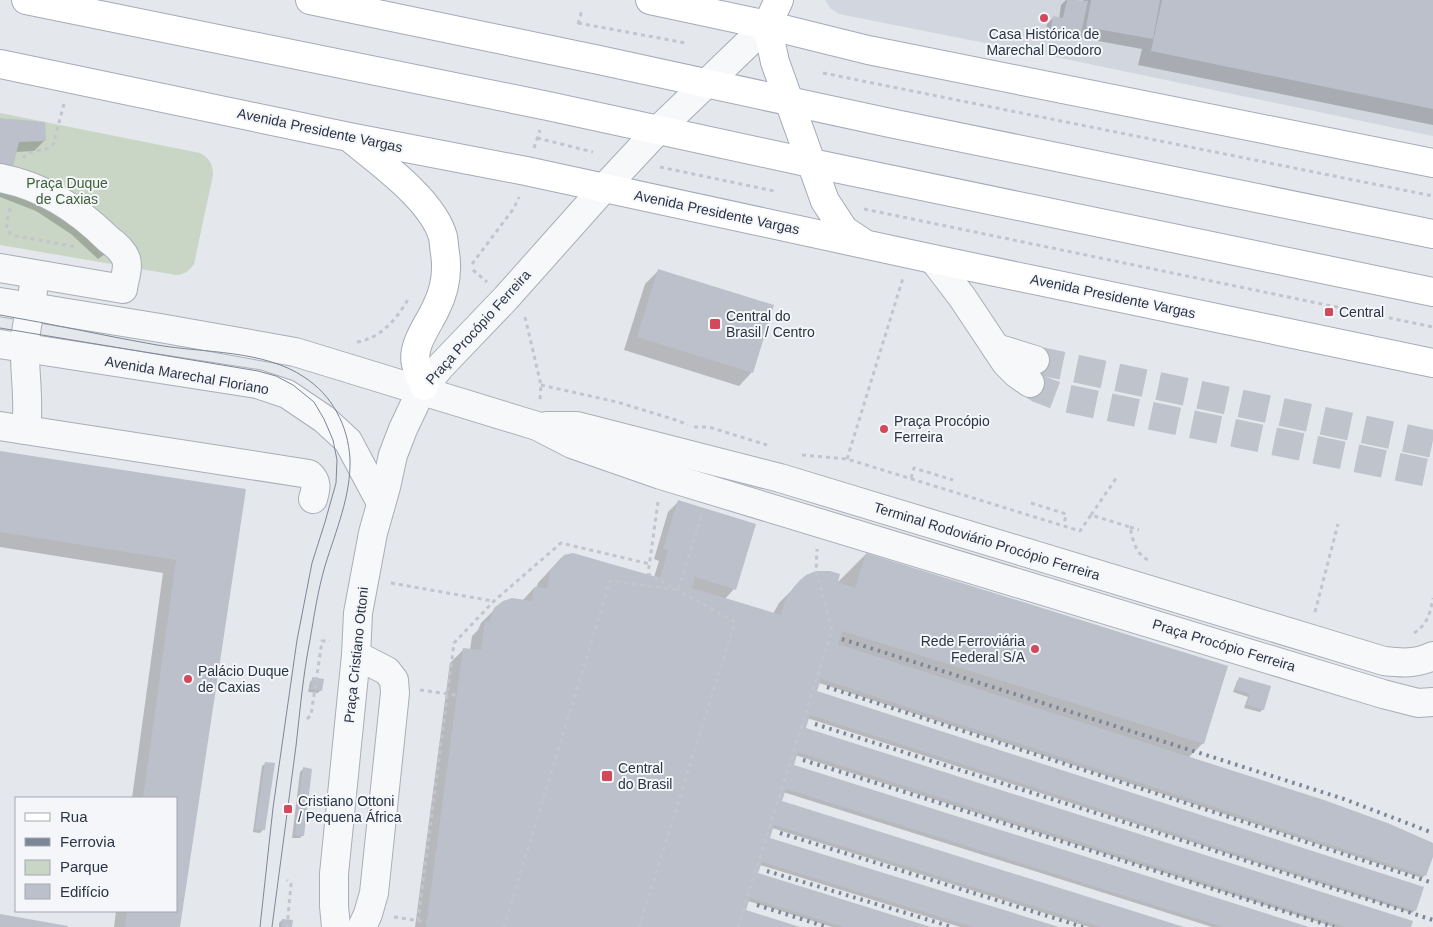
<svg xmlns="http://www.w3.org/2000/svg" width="1433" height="927" viewBox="0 0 1433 927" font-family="Arial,sans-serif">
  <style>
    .built { fill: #d2d6de }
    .green { fill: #c9d6c5 }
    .shadow { fill: #0003 }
    .building { fill: #bbc0ca }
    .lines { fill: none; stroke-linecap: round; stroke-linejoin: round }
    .minor-tunnel { stroke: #bfc3cb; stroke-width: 28; stroke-dasharray: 28 14; stroke-linecap: butt }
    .minor-casing { stroke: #a9aeb7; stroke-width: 30 }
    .major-casing { stroke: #a3abb8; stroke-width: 30 }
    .path { stroke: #c2c5cb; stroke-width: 3; stroke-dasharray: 4 4; stroke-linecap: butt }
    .minor { stroke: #f7f8fa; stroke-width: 28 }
    .major { stroke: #fff; stroke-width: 28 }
    .tram { stroke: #7d8696; stroke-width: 1 }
    .rail { stroke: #7d8696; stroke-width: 4; stroke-dasharray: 2.5 5; stroke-linecap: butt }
    .poi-dot { fill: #d1495b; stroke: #f4f6f9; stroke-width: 2 }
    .labels { text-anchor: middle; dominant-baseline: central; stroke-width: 4; stroke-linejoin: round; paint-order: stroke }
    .poi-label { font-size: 14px; fill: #2b3445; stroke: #f4f6f9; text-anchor: start }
    .street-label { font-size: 14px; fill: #2b3445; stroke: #f4f6f9 }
    .park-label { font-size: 14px; fill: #3f6138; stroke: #f4f6f9 }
  </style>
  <rect width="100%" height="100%" fill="#e4e7ec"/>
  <path class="built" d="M825 0H1433V136L1056 57 839 14 830 8Z"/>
  <path class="green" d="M0 113 200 153C209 158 213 164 213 175L194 264C189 271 184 275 176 275L0 245Z"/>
  <g class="shadow">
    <path d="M1066 0 1083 1V0H1425L1433 2V125L1138 65 1142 49 1076 37 1073 40 1045 34 1047 24 1054 17 1059 19 1061 5Z"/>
    <path d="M0 119 44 141 34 151 15 152 9 175 108 252 98 259 71 234 36 211 0 197Z"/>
    <path d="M659 270 752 372 739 386 624 350 645 284Z"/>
    <path d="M0 453 245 490 179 927H114L116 911H176V798H132L163 573 0 547Z"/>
    <path d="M679 501 734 589 725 599 773 614 779 603 801 581 835 585 866 554 1203 743 1188 758 1433 844V853L1425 875 1422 878 819 683 816 692 1415 910 1412 913 807 718 804 729 1410 927H1334L795 755 792 766 1306 927H1212L783 792 780 802 1181 927H1089L772 828 768 838 1055 927H960L760 865 757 874 928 927H832L748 901 745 911 798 927H415L450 663 463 650H470L472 636 478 630 481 623 495 609 522 601 534 588H536L538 583 561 558 654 577 659 561 654 559 668 512Z"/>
    <path d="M1240 678 1263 709 1260 712 1244 708 1248 697 1233 692 1237 681Z"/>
    <path d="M313 679 321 690 318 693 308 692 310 682Z"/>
    <path d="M266 763 263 830 260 833 253 832 262 766Z"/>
    <path d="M303 769V835L300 838H292L300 772Z"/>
    <path d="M282 920 291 927H279V923Z"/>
  </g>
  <g class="building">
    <path d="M1067 0 1088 1 1081 34 1051 28 1053 16 1063 18Z"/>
    <path d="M1091 0H1160L1153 39 1086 27Z"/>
    <path d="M1162 0H1433V109L1151 51Z"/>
    <path d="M0 118 45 122 46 141 19 142 11 175 46 201 0 189Z"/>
    <path d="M658 269 774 305 753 373 637 337Z"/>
    <path d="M0 451 246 489 180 927H125L127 911H176V798H143L176 560 0 532Z"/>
    <path d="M678 500 756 524 736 590 695 577 692 588 781 615 785 601 793 588 800 580 806 575 816 571H830L840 574 838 582 855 588 866 553 1228 666 1204 744 842 631 838 644 1324 800 1390 824 1433 843V857L1426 876 821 679 817 691 1424 887 1416 911 810 715 806 728 1413 921 1411 927H1346L798 752 794 765 1309 927H1223L786 789 782 801 1184 927H1101L774 825 770 838 1059 927H973L762 862 758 873 931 927H844L750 898 746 910 800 927H426L463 648 481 650 485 621 489 622 494 608 503 601 512 598 532 601 534 587 547 588 550 572 552 568 564 555 573 553 660 578 668 550 663 549Z"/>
    <path d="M312 677 324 679 322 691 311 689Z"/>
    <path d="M1239 677 1271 686 1264 710 1247 705 1250 694 1235 689Z"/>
    <path d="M265 762 275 763 265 830 255 829Z"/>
    <path d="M303 767 312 769 304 836 295 835Z"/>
    <path d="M0 914 68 926V927H0Z"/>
    <path d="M282 919 293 920 292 927H281Z"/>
  </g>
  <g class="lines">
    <g class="minor-tunnel">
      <path d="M1035 360 1433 444"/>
      <path d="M1030 383 1039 389 1060 397 1433 474"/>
    </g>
    <defs>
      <g id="minor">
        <path d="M0 178C42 186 78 209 108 239 115 244 123 251 126 259 129 268 124 280 123 289L0 268"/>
        <path d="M933 259 962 297 1006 363 1017 374 1030 383"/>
        <path d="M0 302 160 328 295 352 537 426 572 444 661 475 1383 694 1418 703 1433 702"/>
        <path d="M0 344 257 384 287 394 324 419 348 441 381 503"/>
        <path d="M996 348 1035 360"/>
        <path d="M0 426 309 474C318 482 316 488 313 499"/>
        <path d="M547 426H577L780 478 1384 661C1402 663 1417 664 1433 656"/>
        <path d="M26 430C30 402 24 373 25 344 25 326 32 309 33 290"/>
        <path d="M356 655 387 671 394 680 395 693 374 893 368 914 362 927"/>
        <path d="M336 927 334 906V874L356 655 358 613 373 533 386 487 393 455 403 429 421 391 439 368 506 298 604 188 658 130 767 25"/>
      </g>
      <g id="major">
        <path d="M26 0 548 106 811 163 1433 292"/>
        <path d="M310 0 599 60 890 123 1433 234"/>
        <path d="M650 0 767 25 868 50 1433 163"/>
        <path d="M767 25 775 62 825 201 844 230 862 242"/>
        <path d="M767 25 779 0"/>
        <path d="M0 64 349 137 526 171 933 259 1433 363"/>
        <path d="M350 138C379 162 433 200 443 237 444 242 444 248 445 253 448 272 445 290 436 308 429 324 411 346 416 364 418 372 421 379 424 386"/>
      </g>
    </defs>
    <use href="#minor" class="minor-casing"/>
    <use href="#major" class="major-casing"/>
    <g class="path">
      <path d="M578 23 686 43"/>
      <path d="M578 24 582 10"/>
      <path d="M823 73 1433 196"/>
      <path d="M537 138 593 152"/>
      <path d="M534 148 540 130"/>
      <path d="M23 158C30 148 44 153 53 145L64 104"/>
      <path d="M660 167 774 191"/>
      <path d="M10 208C8 217 3 229 12 235L77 247"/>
      <path d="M864 209 1433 327"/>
      <path d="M472 264 514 208 519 197"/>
      <path d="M473 270 487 282"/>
      <path d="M525 317 541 385 540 400"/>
      <path d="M357 342C381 338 397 319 408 299"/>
      <path d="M541 385 617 402 676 420 688 425"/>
      <path d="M694 427H703L712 428 767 445"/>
      <path d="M802 455 847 459 1080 531 1091 515 1130 527C1133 540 1135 553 1148 560"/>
      <path d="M847 459 903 278"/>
      <path d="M911 478 914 468 953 480"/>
      <path d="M1031 503 1066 514 1064 525"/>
      <path d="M1091 515 1117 477"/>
      <path d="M1130 527 1139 530"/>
      <path d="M391 583 493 601"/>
      <path d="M1315 612 1338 524"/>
      <path d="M1414 633C1428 624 1430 613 1433 598"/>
      <path d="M420 690 456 695"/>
      <path d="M307 719 311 715 322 641H330"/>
      <path d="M394 917 427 922"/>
      <path d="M418 921 454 643 494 601 561 543 650 564"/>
      <path d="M287 927 291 884 287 880"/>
      <path d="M504 927 610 581 678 590 702 514"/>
      <path d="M639 927 735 622 648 574 658 502"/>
      <path d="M738 927 832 630 816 571 817 549"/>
    </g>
    <use href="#minor" class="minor"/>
    <use href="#major" class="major"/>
    <g class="tram">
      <path d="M0 315C53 324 105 336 157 345 204 353 264 350 304 377 332 395 348 425 350 459 351 496 336 530 325 566 318 590 314 616 310 640 303 675 300 711 296 746 288 806 280 867 272 927"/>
      <path d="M0 328 258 371 276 376 293 385 314 402 324 419 333 440 337 460 336 483 325 522 312 563 297 640 273 808 260 927"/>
    </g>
    <g class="rail">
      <path d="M842 639 1344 799 1433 833"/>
      <path d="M827 687 1433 883"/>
      <path d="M815 724 1433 920"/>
      <path d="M803 760 1334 927"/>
      <path d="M780 833 1083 927"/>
      <path d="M767 871 952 927"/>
      <path d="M757 905 827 927"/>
    </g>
  </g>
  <g class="poi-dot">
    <circle cx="1044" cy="18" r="5"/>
    <rect x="1324" y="307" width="10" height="10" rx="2.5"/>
    <rect x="709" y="318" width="12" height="12" rx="2.5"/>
    <circle cx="884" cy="429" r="5"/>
    <circle cx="1035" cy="649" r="5"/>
    <circle cx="188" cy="679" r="5"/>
    <rect x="601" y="770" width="12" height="12" rx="2.5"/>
    <rect x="283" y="804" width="10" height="10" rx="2.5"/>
  </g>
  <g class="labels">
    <g class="poi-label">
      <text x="1044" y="34" text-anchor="middle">Casa Histórica de<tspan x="1044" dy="16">Marechal Deodoro</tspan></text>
      <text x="1339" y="312">Central</text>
      <text x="726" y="316">Central do<tspan x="726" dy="16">Brasil / Centro</tspan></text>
      <text x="894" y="421">Praça Procópio<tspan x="894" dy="16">Ferreira</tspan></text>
      <text x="1025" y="641" text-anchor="end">Rede Ferroviária<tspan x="1025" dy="16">Federal S/A</tspan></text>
      <text x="198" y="671">Palácio Duque<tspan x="198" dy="16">de Caxias</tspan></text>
      <text x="618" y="768">Central<tspan x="618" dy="16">do Brasil</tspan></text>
      <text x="298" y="801">Cristiano Ottoni<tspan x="298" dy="16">/ Pequena África</tspan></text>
    </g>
    <g class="street-label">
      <text transform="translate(320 130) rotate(12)">Avenida Presidente Vargas</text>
      <text transform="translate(717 212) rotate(12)">Avenida Presidente Vargas</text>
      <text transform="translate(1113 296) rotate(12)">Avenida Presidente Vargas</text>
      <text transform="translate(478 327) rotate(-48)">Praça Procópio Ferreira</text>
      <text transform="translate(187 375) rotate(10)">Avenida Marechal Floriano</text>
      <text transform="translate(987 541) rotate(17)">Terminal Rodoviário Procópio Ferreira</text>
      <text transform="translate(1224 645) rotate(17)">Praça Procópio Ferreira</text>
      <text transform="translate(356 655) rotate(-84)">Praça Cristiano Ottoni</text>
    </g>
    <g class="park-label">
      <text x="67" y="183">Praça Duque<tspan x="67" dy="16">de Caxias</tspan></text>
    </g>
  </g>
  <rect x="15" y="797" width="162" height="115" fill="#f4f6f9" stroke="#a4a8b1"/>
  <rect x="25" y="813" width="25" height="8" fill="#ffffff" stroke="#a4a8b1"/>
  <text x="60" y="822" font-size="15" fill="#2b3445">Rua</text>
  <rect x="25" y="838" width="25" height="8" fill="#7d8696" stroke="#a4a8b1"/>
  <text x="60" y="847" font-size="15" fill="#2b3445">Ferrovia</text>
  <rect x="25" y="860" width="25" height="15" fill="#c9d6c5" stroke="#a4a8b1"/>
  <text x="60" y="872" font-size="15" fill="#2b3445">Parque</text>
  <rect x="25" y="884" width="25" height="15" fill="#bbc0ca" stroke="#a4a8b1"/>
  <text x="60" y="897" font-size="15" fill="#2b3445">Edifício</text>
</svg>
